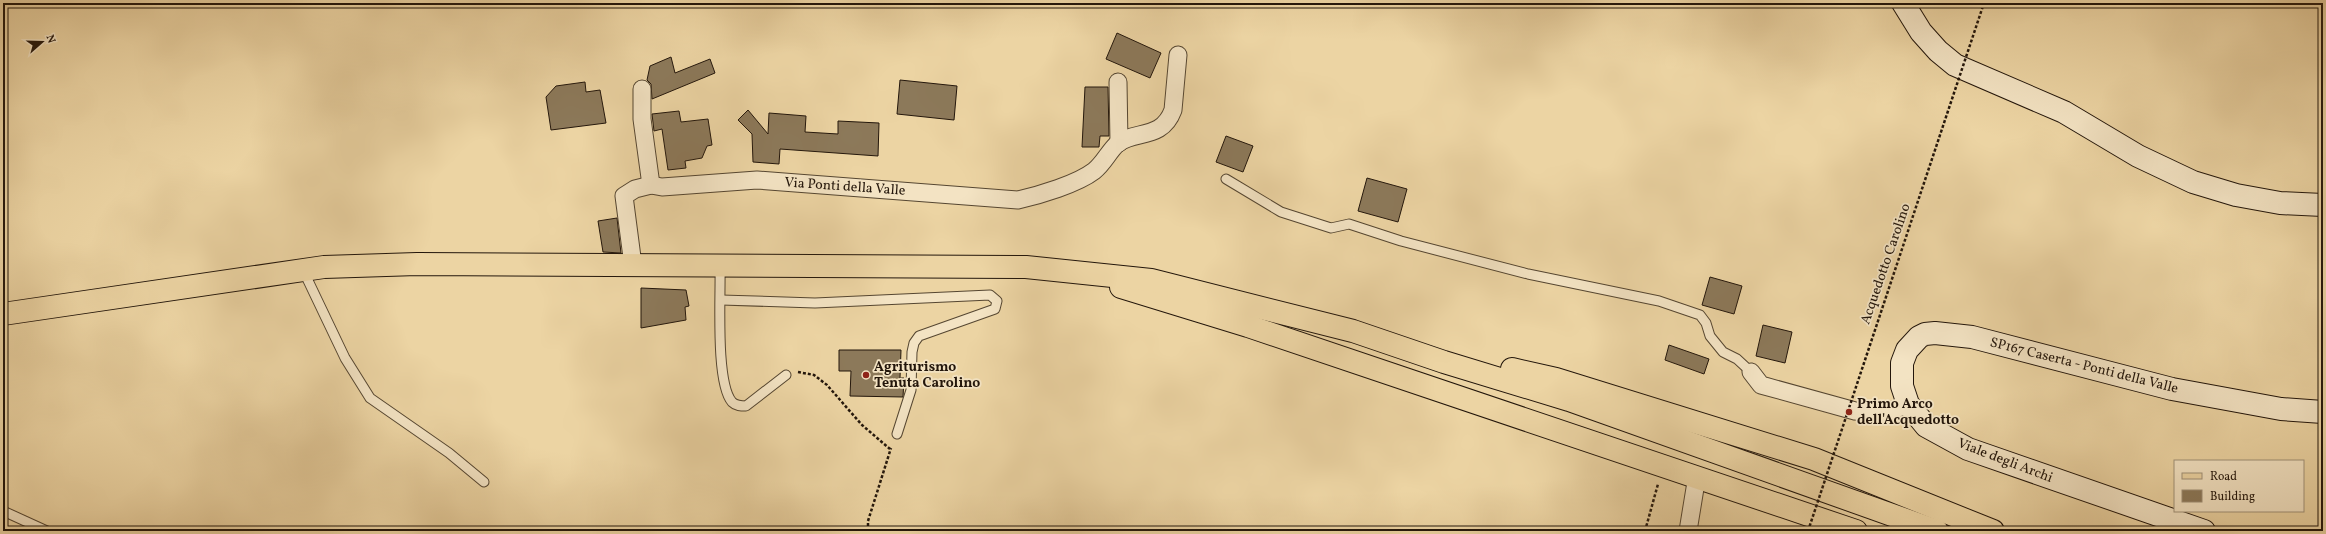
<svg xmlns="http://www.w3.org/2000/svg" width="2326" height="534" viewBox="0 0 2326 534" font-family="Vollkorn,serif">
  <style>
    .building { fill: #8c795a; stroke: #23160b }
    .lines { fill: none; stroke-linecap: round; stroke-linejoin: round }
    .service-casing { stroke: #554631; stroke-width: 11 }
    .minor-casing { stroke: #554631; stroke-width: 19 }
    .secondary-casing { stroke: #23160b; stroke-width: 24 }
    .primary-casing { stroke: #23160b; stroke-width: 24 }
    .path { stroke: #23160b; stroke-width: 2.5; stroke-dasharray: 3 2; stroke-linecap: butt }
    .service { stroke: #f3e3c3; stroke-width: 9 }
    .minor { stroke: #f3e3c3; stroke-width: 17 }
    .secondary { stroke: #f3e3c3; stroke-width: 22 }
    .primary { stroke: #ecd4a3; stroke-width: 22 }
    .path-bridge { stroke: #23160b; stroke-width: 2.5; stroke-dasharray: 3 2; stroke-linecap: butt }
    .poi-dot { fill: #8f2418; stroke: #f3e3c3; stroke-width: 1.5 }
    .labels { text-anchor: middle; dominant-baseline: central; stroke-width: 3.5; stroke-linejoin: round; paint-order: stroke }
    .street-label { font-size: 14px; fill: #23160b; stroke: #f3e3c3 }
    .poi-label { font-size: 14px; font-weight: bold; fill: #23160b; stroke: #f3e3c3; text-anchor: start }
  </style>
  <rect width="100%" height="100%" fill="#ecd4a3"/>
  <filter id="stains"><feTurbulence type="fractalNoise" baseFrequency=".005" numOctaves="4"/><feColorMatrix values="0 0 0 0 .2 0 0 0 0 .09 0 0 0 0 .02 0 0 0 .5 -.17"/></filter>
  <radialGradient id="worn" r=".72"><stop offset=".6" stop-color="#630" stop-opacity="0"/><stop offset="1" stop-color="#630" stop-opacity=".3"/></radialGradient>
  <g class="building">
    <path d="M1117 33 1161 53 1150 78 1106 59Z"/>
    <path d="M671 57 675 73 710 59 715 73 652 99 651 84 647 80 650 66Z"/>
    <path d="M900 80 957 86 954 120 897 114Z"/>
    <path d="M585 82 586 92 600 90 606 123 551 130 546 97 556 86Z"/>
    <path d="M1085 87H1108L1109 136H1100L1099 147H1082Z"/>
    <path d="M748 110 768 134 769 113 806 116 805 132 838 134V121L879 123 878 156 780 149 779 164 753 162 752 134 738 120Z"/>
    <path d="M679 111 681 122 708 119 712 145 707 146 702 158 685 161 686 168 668 170 662 129 654 131 652 114Z"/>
    <path d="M1226 136 1253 146 1243 172 1216 162Z"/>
    <path d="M1367 178 1407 189 1398 222 1358 211Z"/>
    <path d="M617 218 621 253 603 252 598 221Z"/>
    <path d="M1710 277 1742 286 1734 314 1702 305Z"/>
    <path d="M641 288 686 290 689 306 685 307 686 320 641 328Z"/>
    <path d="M1763 325 1792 332 1785 363 1756 356Z"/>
    <path d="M1669 345 1709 359 1704 374 1665 360Z"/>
    <path d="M839 350H901L900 378H904L903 397 850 396 851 371H839Z"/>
  </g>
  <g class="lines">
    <defs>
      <g id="service">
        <path d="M1226 179 1281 212 1331 228 1349 224 1401 241 1528 274 1659 301 1700 315 1706 323 1710 336 1723 352 1737 359 1751 372"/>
        <path d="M720 265C721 294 715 382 732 402 736 406 741 406 746 406L786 375"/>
        <path d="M303 270 345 358 370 398 449 453 484 482"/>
        <path d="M721 300 815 303 990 295 997 301 995 309 919 336 914 343 912 352 911 390 897 434"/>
        <path d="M3 511 47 531"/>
      </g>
      <g id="minor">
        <path d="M1118 82 1119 143"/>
        <path d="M642 89V119L651 185"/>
        <path d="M633 265 624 196 635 189 651 185 662 187 757 180 1018 200C1040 195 1077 184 1094 171 1104 163 1109 151 1118 143 1136 130 1162 140 1173 110L1178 55"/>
        <path d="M1751 372 1761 385 1855 411 1883 414 1908 404"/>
        <path d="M1688 531 1697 476"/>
      </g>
      <g id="secondary">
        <path d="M1903 3 1921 32 1938 51 1955 65 2064 112 2138 156 2193 182 2236 195 2280 203 2323 205"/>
        <path d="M2204 531 1968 449 1926 426 1908 404 1902 386V363L1907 350 1919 337 1925 334 1935 333 1972 337 2172 389 2281 409 2323 412"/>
      </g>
      <g id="primary">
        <path d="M1121 287 1248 326 1856 531"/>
        <path d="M3 314 324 267 417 264 1026 267 1151 280 1353 331 1444 362 1569 400 1937 531"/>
        <path d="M1512 369 1556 379 1814 459 1993 531"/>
      </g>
    </defs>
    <use href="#service" class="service-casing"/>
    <use href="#minor" class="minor-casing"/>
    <use href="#secondary" class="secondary-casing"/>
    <use href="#primary" class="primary-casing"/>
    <g class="path">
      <path d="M798 372 814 375 827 385 862 425 890 449"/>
      <path d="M868 531V521L891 448"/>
      <path d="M1645 531 1658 484"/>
    </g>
    <use href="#service" class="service"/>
    <use href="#minor" class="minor"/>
    <use href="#secondary" class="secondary"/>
    <use href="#primary" class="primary"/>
    <path class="path-bridge" d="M1808 531 1984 3"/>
  </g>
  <g class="poi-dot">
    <circle cx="866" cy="375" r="4"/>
    <circle cx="1849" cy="412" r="4"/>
  </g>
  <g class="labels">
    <g class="street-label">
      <text transform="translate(845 187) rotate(4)">Via Ponti della Valle</text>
      <text transform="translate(1886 264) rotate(-71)">Acquedotto Carolino</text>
      <text transform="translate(2084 366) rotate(14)">SP167 Caserta - Ponti della Valle</text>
      <text transform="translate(2005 461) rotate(21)">Viale degli Archi</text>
    </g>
    <g class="poi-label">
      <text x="874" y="367">Agriturismo<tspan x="874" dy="16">Tenuta Carolino</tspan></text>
      <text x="1857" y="404">Primo Arco<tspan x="1857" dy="16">dell'Acquedotto</tspan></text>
    </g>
  </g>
  <rect width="2326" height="534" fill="none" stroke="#ecd4a3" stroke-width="16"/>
  <rect x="4" y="4" width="2318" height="526" fill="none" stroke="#23160b" stroke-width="2"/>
  <rect x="8" y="8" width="2310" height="518" fill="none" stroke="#23160b"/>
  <rect x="2174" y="460" width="130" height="52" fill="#f3e3c3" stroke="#a09179"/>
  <rect x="2182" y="473" width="20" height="6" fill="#ecd4a3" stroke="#a09179"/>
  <text x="2210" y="480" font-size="12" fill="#23160b">Road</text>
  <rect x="2182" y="490" width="20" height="12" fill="#8c795a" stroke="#a09179"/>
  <text x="2210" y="500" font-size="12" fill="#23160b">Building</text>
  <g transform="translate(42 42) rotate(70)" stroke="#f3e3c3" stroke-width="3" paint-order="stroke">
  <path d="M0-3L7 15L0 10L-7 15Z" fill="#23160b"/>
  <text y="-6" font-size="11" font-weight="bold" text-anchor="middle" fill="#23160b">N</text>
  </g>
  <rect width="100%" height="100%" filter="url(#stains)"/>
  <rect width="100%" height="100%" fill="url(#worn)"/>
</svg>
